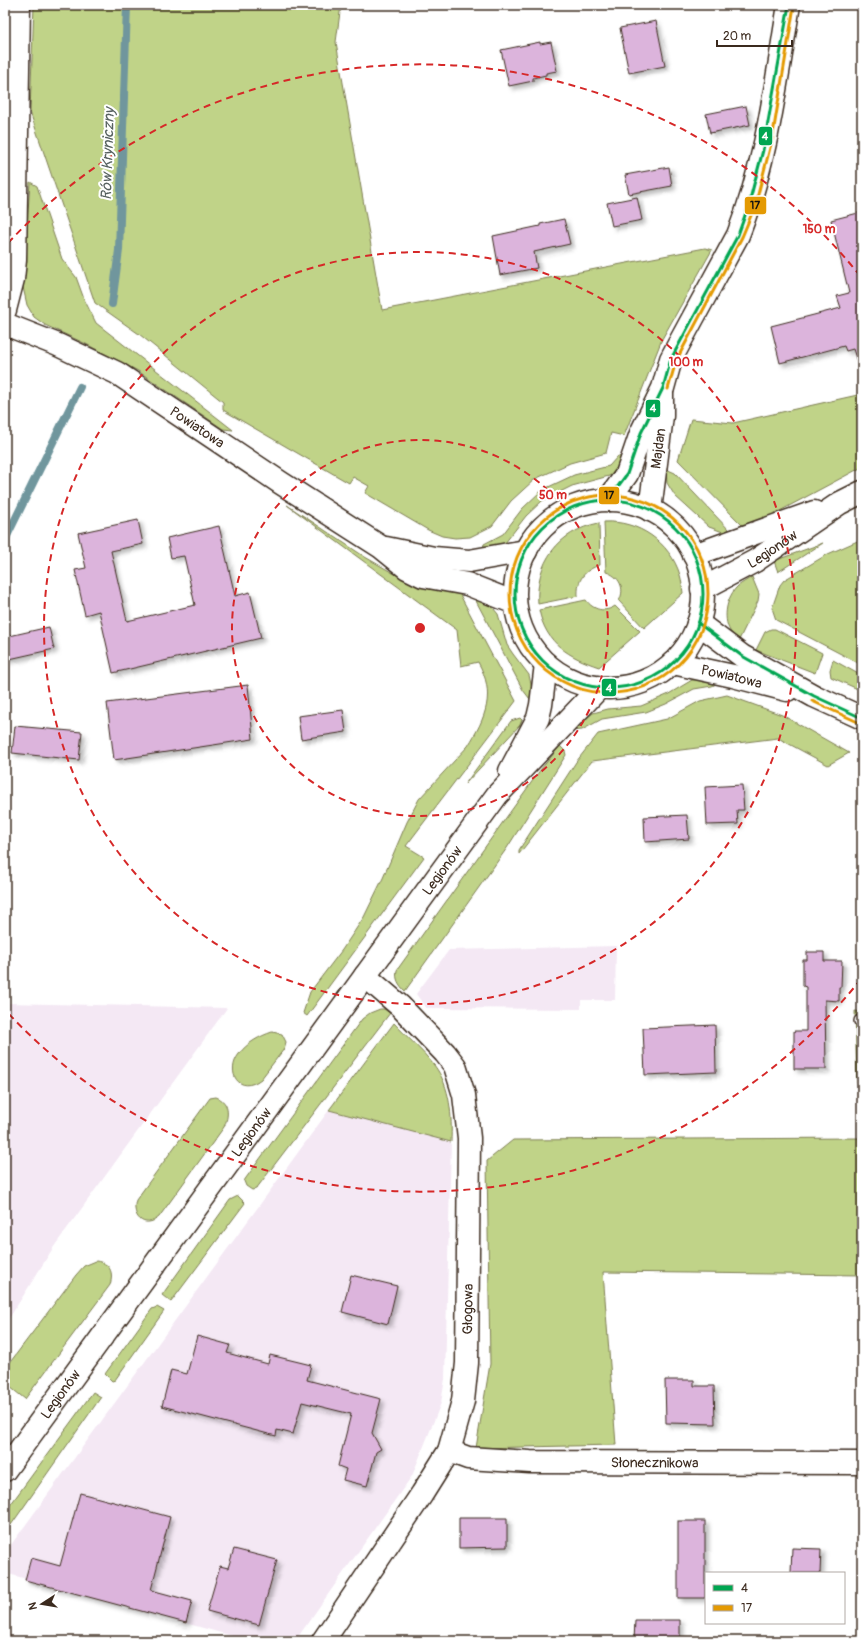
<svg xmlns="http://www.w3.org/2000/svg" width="867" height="1646" viewBox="0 0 867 1646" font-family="Pangolin,sans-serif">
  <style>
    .built { fill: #f4e8f4 }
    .green { fill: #c0d388; stroke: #7e7e53 }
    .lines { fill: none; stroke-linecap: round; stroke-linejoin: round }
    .stream { stroke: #6f969d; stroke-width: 8 }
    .building { fill: #dcb4dc; stroke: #3b2a1e; filter: url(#shadow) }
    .lane-casing { stroke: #3b2a1e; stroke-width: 14 }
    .street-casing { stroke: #3b2a1e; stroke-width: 25 }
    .secondary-casing { stroke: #3b2a1e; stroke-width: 25 }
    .highway-casing { stroke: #3b2a1e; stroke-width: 25 }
    .lane { stroke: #fff; stroke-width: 11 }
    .street { stroke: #fff; stroke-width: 22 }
    .secondary { stroke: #fff; stroke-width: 22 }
    .highway { stroke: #fff; stroke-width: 22 }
    .bus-1-casing { stroke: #fff; stroke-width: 6 }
    .bus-2-casing { stroke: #fff; stroke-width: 6 }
    .bus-1 { stroke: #00a651; stroke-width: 3 }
    .bus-2 { stroke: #e49a03; stroke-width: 3 }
    .ring { fill: none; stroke: #d62828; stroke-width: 2; stroke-dasharray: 7 5 }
    .labels { text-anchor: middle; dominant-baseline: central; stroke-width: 4; stroke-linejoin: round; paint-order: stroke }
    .street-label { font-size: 14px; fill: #3b2a1e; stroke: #fff }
    .water-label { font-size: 15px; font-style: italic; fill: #55605e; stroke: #fff }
    .centre { fill: #d62828; stroke: #fff; stroke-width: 2 }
    .ring-label { font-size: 12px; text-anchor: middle; font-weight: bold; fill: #d62828; stroke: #fff; stroke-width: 4; stroke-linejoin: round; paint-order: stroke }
    .line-badge { stroke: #fff; stroke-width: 1.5 }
    .badge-label { font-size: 11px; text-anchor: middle; font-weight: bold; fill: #fff }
    .pale-badge-label { font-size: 11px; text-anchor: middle; font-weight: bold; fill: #111 }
  </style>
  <defs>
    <filter id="shadow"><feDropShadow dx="3.5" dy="3.5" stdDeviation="2" flood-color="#0004"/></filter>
  </defs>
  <rect width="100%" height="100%" fill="#fff"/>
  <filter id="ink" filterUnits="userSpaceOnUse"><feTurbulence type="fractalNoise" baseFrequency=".025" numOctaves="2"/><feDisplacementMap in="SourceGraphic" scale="8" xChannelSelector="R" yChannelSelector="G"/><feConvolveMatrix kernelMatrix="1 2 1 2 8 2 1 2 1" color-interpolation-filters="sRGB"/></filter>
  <g filter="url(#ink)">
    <g class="built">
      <path d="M616 946 615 1000H581V1009L426 1008 416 994 449 950Z"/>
      <path d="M5 1003 227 1008 53 1248 5 1325Z"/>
      <path d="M329 1110 451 1142 445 1379 441 1403 412 1476 295 1641H250L5 1573V1553Z"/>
    </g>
    <g class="green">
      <path d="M34 5H341L336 42 382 310 705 248 712 250 662 339 624 436 611 433 606 453 570 463 535 479 511 501 492 526 470 537 455 538 442 536 428 530 365 493 369 486 353 477 349 483 223 410V402L139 334 95 303 30 112Z"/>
      <path d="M30 182 37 186 62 259 76 277 84 299 96 323 233 430 223 429 138 371 84 343 45 325 34 317 27 305 23 287Z"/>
      <path d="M862 394V467L761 521 742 525 678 460 691 419 733 423Z"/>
      <path d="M618 456 625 458 617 472 609 476 572 486 542 501 526 516 505 543 498 548 482 551 484 544 503 534 522 509 542 490 574 475 609 466Z"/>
      <path d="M666 469 675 473 731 532H723L709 527 675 496 667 483Z"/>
      <path d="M287 505 365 557 393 573 419 585 458 591 516 701 406 846 424 857 307 1016 303 1013 310 992 342 950 364 917 383 878 407 822 419 799 468 746C486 717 496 694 478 662L461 666 457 630Z"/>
      <path d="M604 522C638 520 670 542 680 575 682 581 682 587 683 593L644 628 619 601C626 588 619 576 606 572Z"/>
      <path d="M599 523 600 565C584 570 577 580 578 596L538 604C535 563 558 531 599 523Z"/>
      <path d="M862 539V665L776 620 772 608 780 585 784 580 828 554Z"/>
      <path d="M823 543 778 572 774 561Z"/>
      <path d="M752 577 759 594 758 601 739 640C736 637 732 634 730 631 722 617 727 596 738 586 742 583 747 580 752 577Z"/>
      <path d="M475 599 489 603 498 614 507 645 513 654 529 675 532 689 533 703 523 690Z"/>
      <path d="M586 600C593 610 605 613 615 606L640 631 599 667C569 657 546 644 539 610Z"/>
      <path d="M771 629H775L822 653 815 673 756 650 765 632Z"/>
      <path d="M833 660 862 676V691L831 677 830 670Z"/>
      <path d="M701 679 720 682 712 686 694 689 666 704 646 712 602 719 582 730 571 731 593 713 608 709 641 706 667 695 692 680Z"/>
      <path d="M727 695 782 715 849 753 828 765 778 738 592 761 519 854V850L576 762 598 734 667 719 700 701Z"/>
      <path d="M520 718 522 720 520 725 465 784 511 721Z"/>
      <path d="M560 746 565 751 566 755 507 848 405 991C399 985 395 979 397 970L541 769Z"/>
      <path d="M380 1009H384L390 1013 256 1189 252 1190 246 1186 244 1181 246 1178 362 1019 370 1013Z"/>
      <path d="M855 1011 862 1012V1092L857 1083Z"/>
      <path d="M394 1023C407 1037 422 1050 434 1065 451 1087 452 1117 451 1142L329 1110Z"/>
      <path d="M272 1032 282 1034 286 1042 284 1049 261 1079C239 1096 225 1072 239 1054 247 1043 260 1036 272 1032Z"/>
      <path d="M216 1097C230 1102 229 1116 224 1127L159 1217C144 1230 131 1216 136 1200L210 1098Z"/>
      <path d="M862 1138V1275L603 1272 616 1445 476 1448 490 1364 487 1161 513 1140Z"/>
      <path d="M238 1196 245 1203 171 1302 162 1295 230 1200Z"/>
      <path d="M96 1261C110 1263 114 1272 110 1285L25 1399 5 1383V1369L76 1275 84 1266Z"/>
      <path d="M157 1307 164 1311 115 1380 112 1381 105 1374 152 1309Z"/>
      <path d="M93 1392 101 1397 11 1525 5 1521V1512Z"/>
    </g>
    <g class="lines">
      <g class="stream">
        <path d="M112 304 119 250 127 5"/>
        <path d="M5 540 80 387"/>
      </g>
    </g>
    <g class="building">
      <path d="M656 21 665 66 629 73 620 28Z"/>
      <path d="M540 42V44L551 42 557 71 546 73V75L533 78V81L509 86 501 50Z"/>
      <path d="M746 106 750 125 710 133 706 114Z"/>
      <path d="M669 167 672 186 629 194 625 175Z"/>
      <path d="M637 197 642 220 612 226 607 203Z"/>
      <path d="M862 212V361L857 362 853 349 846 351 844 346 780 363 771 326 841 308 837 296 849 293 831 220Z"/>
      <path d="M564 219 570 244 534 252 537 268 500 275 493 236 540 226V224Z"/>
      <path d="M138 520 143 544 111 551 127 621 195 605 184 556 171 558 167 538 219 526 235 596 250 592 261 638 113 673 99 611 85 615 75 570 86 568 78 533Z"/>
      <path d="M49 627 54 649 5 660V637Z"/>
      <path d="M248 685 253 739 114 760 107 703Z"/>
      <path d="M343 710 346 732 301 739 298 716Z"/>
      <path d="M15 726 82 732 79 760 12 753Z"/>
      <path d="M742 785 744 810H737L738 824 707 825 705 787Z"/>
      <path d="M687 815 689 839 645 842 644 817Z"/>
      <path d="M807 952H824V961H842L841 987H839V1001L825 1000 826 1069H794V1031H806V987L803 986V960H807Z"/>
      <path d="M715 1025 716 1072 645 1075 643 1028Z"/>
      <path d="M351 1275 397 1286 388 1324 342 1312Z"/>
      <path d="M197 1336 230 1345 227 1353 268 1364 270 1355 311 1365 307 1380 381 1399 372 1433 381 1449 376 1452 367 1486 343 1480 346 1469 338 1466 351 1414 302 1402 293 1434 277 1430 276 1436 162 1406 171 1370 187 1374Z"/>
      <path d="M665 1380H694V1386H714L715 1424 666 1423Z"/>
      <path d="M80 1493 170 1517 151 1590 192 1601 186 1623 25 1580 31 1558 60 1566Z"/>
      <path d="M459 1518H507V1547L459 1548Z"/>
      <rect x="678" y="1521" width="27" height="77"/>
      <path d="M792 1548 821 1549 820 1573H791Z"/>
      <path d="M234 1549 277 1560 259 1625 207 1611 220 1566 228 1568Z"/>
      <path d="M635 1620H680V1641H634Z"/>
    </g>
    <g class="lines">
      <defs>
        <path id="lane" d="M860 1021H862"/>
        <g id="street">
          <path d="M5 310 13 279 15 260 19 5"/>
          <path d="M608 500 627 474 641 433 663 388 671 359 680 342 738 235C767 161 776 82 789 5"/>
          <path id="s1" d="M650 510 662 416V394"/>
          <path id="s2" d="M449 1451 468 1458 530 1462 862 1463"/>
          <path id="s3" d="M323 1641 422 1494 449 1451 463 1401 467 1363 469 1138 464 1095 455 1066 445 1053 400 1006 365 976"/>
        </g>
        <g id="secondary">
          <path id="s4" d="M5 324 58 345 117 373 281 483 381 547 407 568 423 576 467 584 515 603"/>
          <path d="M386 548 434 558 469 561 526 551"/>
          <path d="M698 623 742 656 814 696 862 718"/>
          <path id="s5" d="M673 663 733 676 787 690"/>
        </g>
        <g id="highway">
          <circle cx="609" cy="594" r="94"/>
          <path d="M694 555 814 512"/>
          <path id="s6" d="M702 589 755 561 840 503 862 492"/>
          <path d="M510 771 538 718 541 705 546 664"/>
          <path id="s7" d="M5 1470 497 795 599 688"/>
        </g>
      </defs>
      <use href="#lane" class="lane-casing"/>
      <use href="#street" class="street-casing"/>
      <use href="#secondary" class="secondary-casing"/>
      <use href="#highway" class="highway-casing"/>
      <use href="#lane" class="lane"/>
      <use href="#street" class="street"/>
      <use href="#secondary" class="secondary"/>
      <use href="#highway" class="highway"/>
      <defs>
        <g id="bus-1">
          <path d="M608 500 627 474 641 433 663 388 671 359 738 235 748 207 763 150 789 5"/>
          <circle cx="609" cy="594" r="94"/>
          <path d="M698 623 742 656 814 696 862 718"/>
        </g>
        <g id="bus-2">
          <path d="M668 389 676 361 742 237 755 206 772 140 794 6"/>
          <circle cx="609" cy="594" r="99"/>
          <path d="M812 701 860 723"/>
        </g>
      </defs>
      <use href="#bus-1" class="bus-1-casing"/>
      <use href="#bus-2" class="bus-2-casing"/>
      <use href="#bus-1" class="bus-1"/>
      <use href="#bus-2" class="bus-2"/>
    </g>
  </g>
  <g class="ring">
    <circle cx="420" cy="628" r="188"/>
    <circle cx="420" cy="628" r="376"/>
    <path d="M861 979A564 564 0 0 1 8 1013M8 243A564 564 0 0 1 861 277"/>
  </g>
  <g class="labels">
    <g class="street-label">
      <text stroke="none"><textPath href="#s4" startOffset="219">Powiatowa</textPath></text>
      <text stroke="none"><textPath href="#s1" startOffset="62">Majdan</textPath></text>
      <text stroke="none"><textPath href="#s6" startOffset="81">Legionów</textPath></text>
      <text stroke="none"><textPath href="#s5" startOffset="60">Powiatowa</textPath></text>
      <text stroke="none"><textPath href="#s7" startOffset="742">Legionów</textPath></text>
      <text stroke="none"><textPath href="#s7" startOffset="418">Legionów</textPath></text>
      <text stroke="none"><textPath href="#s3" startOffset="372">Głogowa</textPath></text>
      <text stroke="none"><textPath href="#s7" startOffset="94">Legionów</textPath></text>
      <text stroke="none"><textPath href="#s2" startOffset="207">Słonecznikowa</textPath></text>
    </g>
    <g class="water-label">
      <text transform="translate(108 154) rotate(-88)">Rów Kryniczny</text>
    </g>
  </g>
  <circle cx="420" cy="628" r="6" class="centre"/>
  <g class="ring-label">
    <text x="819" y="233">150 m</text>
    <text x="686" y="366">100 m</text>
    <text x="553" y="499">50 m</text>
  </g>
  <g class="line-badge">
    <rect x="758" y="126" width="15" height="20" rx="4" fill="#00a651"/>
    <rect x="744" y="196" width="23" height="19" rx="4" fill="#e49a03"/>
    <rect x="645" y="399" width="16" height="19" rx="4" fill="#00a651"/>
    <rect x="598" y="486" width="22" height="19" rx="4" fill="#e49a03"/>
    <rect x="601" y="678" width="16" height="19" rx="4" fill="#00a651"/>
  </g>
  <g class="badge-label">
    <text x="765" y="140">4</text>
    <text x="653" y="412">4</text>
    <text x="609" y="692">4</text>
  </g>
  <g class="pale-badge-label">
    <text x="755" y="209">17</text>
    <text x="609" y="499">17</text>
  </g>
  <rect width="867" height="1646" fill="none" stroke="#fff" stroke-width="20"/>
  <rect x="10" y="10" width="847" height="1626" fill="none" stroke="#3b2a1e" stroke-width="1.5" filter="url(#ink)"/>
  <rect x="705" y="1572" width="140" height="52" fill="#ffffff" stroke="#b1aaa5"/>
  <rect x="713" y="1585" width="20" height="6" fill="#00a651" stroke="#b1aaa5"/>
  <text x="741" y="1592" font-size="12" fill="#3b2a1e">4</text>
  <rect x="713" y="1605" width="20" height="6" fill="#e49a03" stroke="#b1aaa5"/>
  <text x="741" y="1612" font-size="12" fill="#3b2a1e">17</text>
  <g transform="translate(42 1604) rotate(258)" stroke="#ffffff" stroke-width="3" paint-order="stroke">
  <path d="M0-3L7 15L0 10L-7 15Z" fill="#3b2a1e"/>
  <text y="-6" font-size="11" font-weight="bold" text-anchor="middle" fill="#3b2a1e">N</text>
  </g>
  <path d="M717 40v6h75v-6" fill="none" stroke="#3b2a1e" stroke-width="2"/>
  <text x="723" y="40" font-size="12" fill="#3b2a1e" stroke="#ffffff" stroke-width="3" paint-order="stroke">20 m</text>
</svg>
